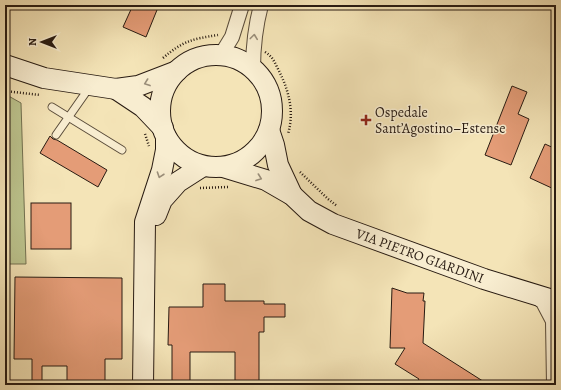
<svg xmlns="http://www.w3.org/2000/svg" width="561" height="390" viewBox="0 0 561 390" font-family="Alegreya,serif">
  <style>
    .green { fill: #bcc48e; stroke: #727050 }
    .building { fill: #e49c77; stroke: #281b12 }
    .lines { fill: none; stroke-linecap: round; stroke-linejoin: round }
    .lane-casing { stroke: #5b4d3b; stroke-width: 9 }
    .street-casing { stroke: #5b4d3b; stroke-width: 16 }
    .secondary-casing { stroke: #281b12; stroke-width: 22 }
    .path { stroke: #281b12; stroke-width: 2.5; stroke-dasharray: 1 2; stroke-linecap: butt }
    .lane { stroke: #f8edd0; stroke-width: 7 }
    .street { stroke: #f8edd0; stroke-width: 14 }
    .secondary { stroke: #f8edd0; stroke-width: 20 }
    .oneway { stroke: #9a8e7a }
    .poi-dot { fill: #8f2418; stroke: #f8edd0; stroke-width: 1.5 }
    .labels { text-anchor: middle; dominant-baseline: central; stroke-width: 3; stroke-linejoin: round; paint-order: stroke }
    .poi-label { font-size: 14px; fill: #281b12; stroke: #f8edd0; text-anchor: start }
    .street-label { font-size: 14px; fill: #281b12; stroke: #f8edd0 }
  </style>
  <rect width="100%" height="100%" fill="#f4e4b7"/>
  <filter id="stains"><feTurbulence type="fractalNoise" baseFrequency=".005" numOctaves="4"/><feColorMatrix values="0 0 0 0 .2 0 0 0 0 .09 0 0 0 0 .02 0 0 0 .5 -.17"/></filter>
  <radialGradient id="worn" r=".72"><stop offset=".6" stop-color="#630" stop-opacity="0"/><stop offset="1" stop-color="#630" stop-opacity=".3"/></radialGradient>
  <path class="green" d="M5 94 21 103 26 264H5Z"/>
  <g class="building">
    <path d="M133 5H159L146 37 123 27Z"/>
    <path d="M512 86 527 92 518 114 529 119 511 165 485 155Z"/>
    <path d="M50 136 53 139 57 140 107 170 98 187 40 153Z"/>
    <path d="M545 144 556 149V190L530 178Z"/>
    <rect x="31" y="203" width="40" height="46"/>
    <path d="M15 277 122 278V359H105V385H67V366H42V385H32V359H14Z"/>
    <path d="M203 284H225V301H264V304H285V317H264V332H259V385H235V352H190V385H172V345H168L169 307H203Z"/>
    <path d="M392 288 407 293H424L423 301H425L423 343 489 385H415L419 379 395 364 405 348H390Z"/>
  </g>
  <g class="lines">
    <defs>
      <g id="lane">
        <path d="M52 107 122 150"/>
        <path d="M56 135 89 88"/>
      </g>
      <g id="street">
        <path d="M221 55 232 37 242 5"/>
        <path d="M253 69C253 46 255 28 261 5"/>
        <path d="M534 295 543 302 553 321 554 385"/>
      </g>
      <g id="secondary">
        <circle cx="216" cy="111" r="56"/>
        <path d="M5 65 44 78 116 89 138 86 177 71"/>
        <path d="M116 89 143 107 163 128"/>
        <path d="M269 130 274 145 278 165 292 195"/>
        <path d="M223 167 266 180 292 195 309 211 333 224 484 279 556 301"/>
        <path d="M156 215 162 200 178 182 203 166"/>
        <path d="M143 385 145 222 162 170 166 150V137"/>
      </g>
    </defs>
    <use href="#lane" class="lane-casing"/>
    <use href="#street" class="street-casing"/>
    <use href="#secondary" class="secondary-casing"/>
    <g class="path">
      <path d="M265 52C272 56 274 61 277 67 288 88 295 110 288 134"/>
      <path d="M163 58C183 41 192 39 218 35"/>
      <path d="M5 91 40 95"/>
      <path d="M145 134 149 146"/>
      <path d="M300 172 328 199 337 206"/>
      <path d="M200 188 228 187"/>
    </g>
    <use href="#lane" class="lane"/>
    <use href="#street" class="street"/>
    <use href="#secondary" class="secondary"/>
  </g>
  <defs><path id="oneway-chevron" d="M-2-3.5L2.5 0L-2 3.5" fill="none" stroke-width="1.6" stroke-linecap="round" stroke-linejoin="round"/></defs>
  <g class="oneway">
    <use href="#oneway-chevron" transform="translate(254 37) rotate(-83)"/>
    <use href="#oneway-chevron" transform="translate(147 83) rotate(160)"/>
    <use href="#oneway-chevron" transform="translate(160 175) rotate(109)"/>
    <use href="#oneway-chevron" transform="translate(259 178) rotate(20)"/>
  </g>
  <path class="poi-dot" d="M364 114h4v4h4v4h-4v4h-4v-4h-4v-4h4z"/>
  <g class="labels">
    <g class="poi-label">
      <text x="375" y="112">Ospedale<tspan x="375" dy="16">Sant’Agostino–Estense</tspan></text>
    </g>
    <g class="street-label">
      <text transform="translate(420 256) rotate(20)">VIA PIETRO GIARDINI</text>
    </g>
  </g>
  <rect width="561" height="390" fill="none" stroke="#f4e4b7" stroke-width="20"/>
  <rect x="6" y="6" width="549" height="378" fill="none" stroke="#281b12" stroke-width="2"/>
  <rect x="10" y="10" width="541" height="370" fill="none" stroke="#281b12"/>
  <g transform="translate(42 42) rotate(270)" stroke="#f8edd0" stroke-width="3" paint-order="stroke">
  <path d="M0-3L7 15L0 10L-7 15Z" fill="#281b12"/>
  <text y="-6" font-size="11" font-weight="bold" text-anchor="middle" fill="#281b12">N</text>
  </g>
  <rect width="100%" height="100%" filter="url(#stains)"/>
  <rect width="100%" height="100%" fill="url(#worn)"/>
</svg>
